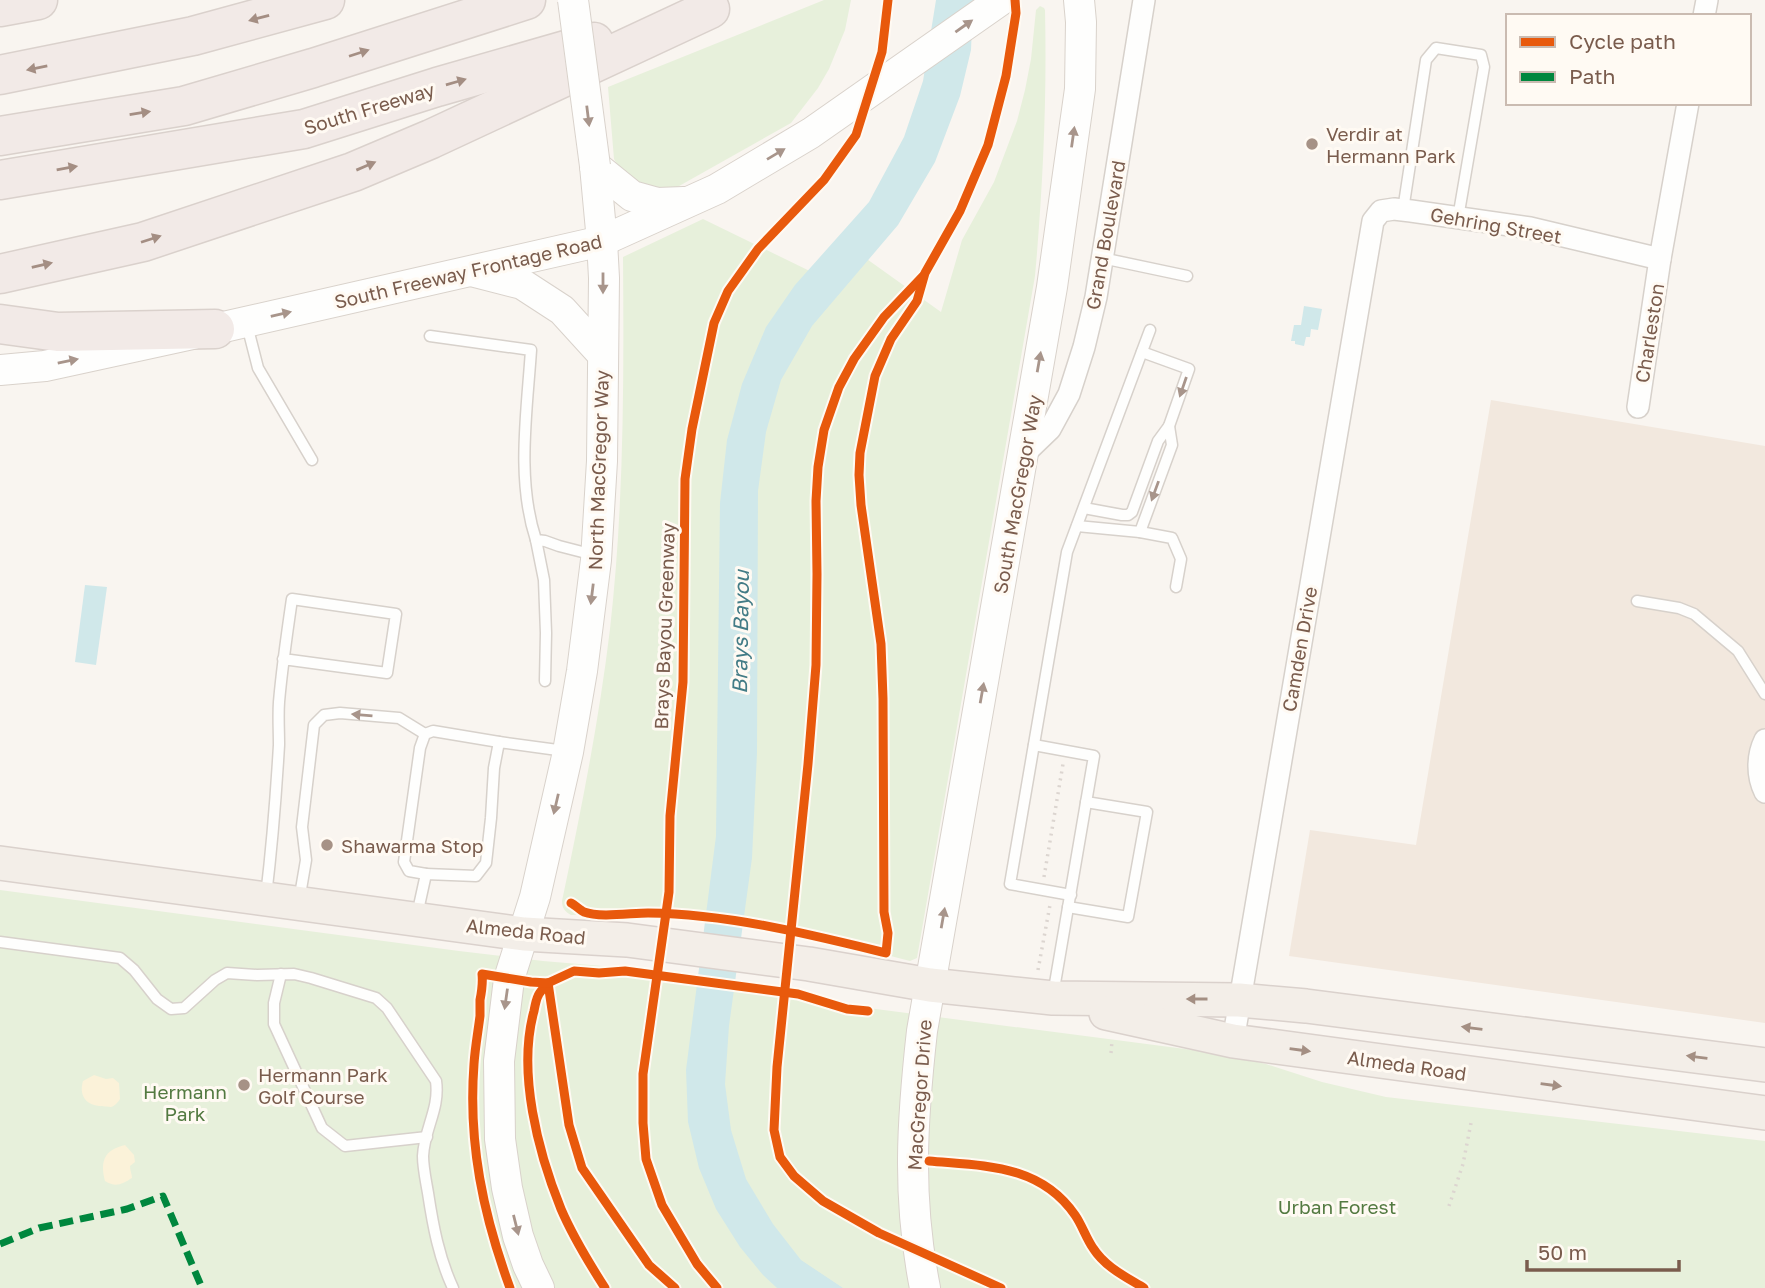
<svg xmlns="http://www.w3.org/2000/svg" width="1765" height="1288" viewBox="0 0 1765 1288" font-family="'Golos Text',sans-serif">
  <style>
    .residential { fill: #f2e8de }
    .green { fill: #e7f0db }
    .sand { fill: #fbf2d9 }
    .water { fill: #d0e8ea }
    .lines { fill: none; stroke-linecap: round; stroke-linejoin: round }
    .lane-casing { stroke: #d7d1cb; stroke-width: 13 }
    .street-casing { stroke: #d7d1cb; stroke-width: 24 }
    .secondary-casing { stroke: #d9d2cb; stroke-width: 32 }
    .primary-casing { stroke: #dad1cc; stroke-width: 36 }
    .highway-casing { stroke: #dad1cc; stroke-width: 41 }
    .path { stroke: #dcd5d0; stroke-width: 3.5; stroke-dasharray: 2 5; stroke-linecap: butt }
    .lane { stroke: #fefefd; stroke-width: 10 }
    .street { stroke: #fefefd; stroke-width: 21 }
    .secondary { stroke: #fefefd; stroke-width: 30 }
    .primary { stroke: #f3eee8; stroke-width: 33 }
    .highway { stroke: #f2eae7; stroke-width: 38 }
    .secondary-bridge-casing { stroke: #d9d2cb; stroke-width: 32; stroke-linecap: butt }
    .secondary-bridge { stroke: #fefefd; stroke-width: 30 }
    .quiet { stroke: #00873e; stroke-width: 7; stroke-dasharray: 14 7; stroke-linecap: butt }
    .cycleway-casing { stroke: #fffaf3; stroke-width: 13 }
    .cycleway { stroke: #e8590c; stroke-width: 9 }
    .oneway { fill: #a48e83 }
    .oneway2 { fill: #a8958b }
    .oneway3 { fill: #a48f83 }
    .poi-dot { fill: #a69286; stroke: #fffaf3; stroke-width: 2.5 }
    .labels { text-anchor: middle; dominant-baseline: central; stroke-width: 6; stroke-linejoin: round; paint-order: stroke }
    .street-label { font-size: 19px; fill: #7a5c4d; stroke: #fffaf3 }
    .poi-label { font-size: 19px; fill: #7a5c4d; stroke: #fffaf3; text-anchor: start }
    .park-label { font-size: 19px; fill: #537a41; stroke: #fffaf3 }
    .water-label { font-size: 21px; font-style: italic; fill: #437c86; stroke: #fffaf3 }
  </style>
  <rect width="100%" height="100%" fill="#f9f5f0"/>
  <path class="residential" d="M1491 400 1765 446V1023L1289 956 1310 830 1416 845Z"/>
  <g class="green">
    <path d="M824 0H851L845 30 829 69 818 88 791 123 672 190 645 187 618 166 614 159 608 87Z"/>
    <path d="M1040 6 1044 8 1045 10C1047 99 1043 187 1035 276L917 958 910 961C850 945 789 929 727 919 676 911 623 914 571 915 565 912 562 908 562 901 581 811 599 721 610 629 624 505 624 381 623 257L703 219 820 276 850 247 941 312 962 240 994 182 1017 121 1025 90 1031 59 1036 10Z"/>
    <path d="M0 890 459 951 543 961 626 968 798 992 845 1005 1216 1053 1266 1064 1322 1082 1386 1097 1765 1141V1288H0Z"/>
  </g>
  <g class="sand">
    <path d="M94 1075 106 1079 113 1078 119 1083 120 1099C118 1102 115 1106 111 1107 110 1107 101 1106 99 1106 85 1104 79 1095 83 1081Z"/>
    <path d="M125 1145 134 1155 135 1162 130 1166C130 1171 132 1174 132 1178 122 1184 116 1188 105 1181 100 1161 104 1150 125 1145Z"/>
  </g>
  <g class="water">
    <path d="M936 0H973L971 50 960 96 935 162 898 225 812 326 781 380 766 432 758 491 757 753 752 858 729 1026 725 1084 731 1130 746 1179 773 1224 801 1260 843 1288H777L763 1275 740 1247 716 1209 699 1168 688 1122 686 1070 716 836 720 503 727 440 742 384 766 327 795 285 869 202 904 137 923 81Z"/>
    <path d="M1304 306 1322 309 1318 330 1311 329 1310 337H1306L1304 346 1295 344V341H1291L1294 325H1301Z"/>
    <path d="M85 585 107 587 96 665 75 662Z"/>
  </g>
  <g class="lines">
    <defs>
      <g id="lane">
        <path d="M1403 210 1426 60 1436 48 1481 55 1484 67 1458 218"/>
        <path d="M1102 258 1187 276"/>
        <path d="M247 325 258 368 312 460"/>
        <path d="M430 336 531 350C527 412 516 479 536 540L545 541 559 546 594 555"/>
        <path d="M1084 508 1122 515H1128L1132 512 1158 441 1169 426 1189 369 1142 352"/>
        <path d="M1077 526 1140 532 1172 445 1169 426"/>
        <path d="M1140 532 1172 538 1181 559 1176 587"/>
        <path d="M536 540 544 580 546 633 545 681"/>
        <path d="M1637 601 1679 608 1694 614 1738 651 1765 694"/>
        <path d="M1034 745 1094 756 1053 995"/>
        <path d="M426 874 409 871 404 862 420 748 425 734 433 731 499 742"/>
        <path d="M1071 895 1010 884 1067 552 1150 330"/>
        <path d="M266 896C272 846 276 796 279 745 279 730 278 716 279 702 282 667 287 633 292 599L396 614 387 673 283 659"/>
        <path d="M299 901 306 860 302 827 314 725 324 715 340 713 399 718 425 734"/>
        <path d="M1068 907 1128 917 1147 812 1086 802"/>
        <path d="M417 915 426 874 476 876 486 863 491 818 494 768 499 742 565 751"/>
        <path d="M0 942 120 958 134 970 157 999 171 1009 184 1008 215 980 227 973 257 975 294 974 311 978 376 998 387 1008 436 1081C440 1109 424 1129 423 1156 423 1168 426 1181 428 1193 433 1226 439 1258 453 1288"/>
        <path d="M281 974 274 1003V1024L322 1128 345 1146 427 1137"/>
      </g>
      <g id="street">
        <path d="M1704 16 1707 0"/>
        <path d="M1638 407 1660 259 1688 103"/>
        <path d="M1024 454 1050 429 1069 394 1084 347 1096 297 1144 0"/>
        <path d="M1765 740C1757 756 1757 776 1765 792"/>
        <path d="M1233 1041 1373 221 1381 211 1394 209 1411 211 1530 228 1660 259"/>
      </g>
      <g id="secondary">
        <path d="M595 166 632 196 657 203 684 202"/>
        <path d="M475 272 522 284 562 310 603 355"/>
        <path d="M0 370 45 366 215 329 602 241 717 189 811 133 1001 0"/>
        <path d="M539 1288 528 1265 518 1236 507 1188 500 1139 499 1061 509 979 535 897 568 752 582 671 596 560 602 461 604 278 602 241 595 166"/>
        <path d="M925 1288C907 1197 912 1121 922 1031L1052 287 1080 89 1081 22 1079 0"/>
      </g>
      <g id="primary">
        <path d="M0 863 524 934 627 940 809 964 930 985 1053 998 1239 1000 1306 1006 1765 1065"/>
        <path d="M1106 1013 1233 1041 1765 1113"/>
      </g>
      <g id="highway">
        <path d="M0 7 38 0"/>
        <path d="M0 75 193 36 325 0"/>
        <path d="M0 136 184 106 313 68 526 0"/>
        <path d="M0 180 304 129 437 87 594 42"/>
        <path d="M0 274 143 242 353 172 431 139 710 9"/>
        <path d="M0 324 58 332 215 329"/>
      </g>
    </defs>
    <use href="#lane" class="lane-casing"/>
    <use href="#street" class="street-casing"/>
    <use href="#secondary" class="secondary-casing"/>
    <use href="#primary" class="primary-casing"/>
    <use href="#highway" class="highway-casing"/>
    <g class="path">
      <path d="M1044 877 1063 764"/>
      <path d="M1038 970 1050 905"/>
      <path d="M1111 1053 1112 1041"/>
      <path d="M1449 1206 1463 1164 1471 1123"/>
    </g>
    <use href="#lane" class="lane"/>
    <use href="#street" class="street"/>
    <use href="#secondary" class="secondary"/>
    <use href="#primary" class="primary"/>
    <use href="#highway" class="highway"/>
    <defs>
      <path id="secondary-bridge" d="M573 0 595 166"/>
    </defs>
    <use href="#secondary-bridge" class="secondary-bridge-casing"/>
    <use href="#secondary-bridge" class="secondary-bridge"/>
    <path class="quiet" d="M0 1244 39 1228 127 1209 163 1196 202 1288"/>
    <defs>
      <g id="cycleway">
        <path d="M923 276 884 317 854 359 839 387 824 430 818 467 816 501 817 574 816 665 808 764 777 1067 774 1130 780 1157 794 1176 823 1201 879 1233 1001 1288"/>
        <path d="M571 903C575 905 580 910 584 912 600 918 631 913 648 913 729 914 808 934 886 953L888 933 884 912 883 699 881 644 861 505 859 475 860 453 875 376 891 339 917 301 925 273 960 211 988 145 1006 76 1016 13 1015 0"/>
        <path d="M548 983 569 1125 582 1168 649 1265 675 1288"/>
        <path d="M548 983C545 987 540 991 538 996 536 1000 535 1006 534 1011 517 1072 538 1152 561 1209 573 1237 589 1263 605 1288"/>
        <path d="M929 1161C984 1166 1040 1164 1075 1215 1082 1225 1086 1238 1093 1248 1105 1267 1126 1277 1144 1288"/>
        <path d="M510 1288C483 1214 468 1143 474 1064 475 1048 478 1032 480 1016 480 1011 480 1005 480 1000 482 990 483 983 482 974L531 982 548 983 574 971 599 973 625 971 798 994 847 1009 868 1011"/>
        <path d="M717 1288 697 1264 662 1205 646 1159 643 1123V1074L669 892 670 816 683 682 685 479 692 429 714 323 728 291 758 249 824 180 856 135 882 52 888 0"/>
      </g>
    </defs>
    <use href="#cycleway" class="cycleway-casing"/>
    <use href="#cycleway" class="cycleway"/>
  </g>
  <defs><path id="oneway-solid" d="M-6-.8H1V-3.2L6.5 0L1 3.2V.8H-6Z" transform="scale(1.75)"/></defs>
  <g class="oneway">
    <use href="#oneway-solid" transform="translate(259 18) rotate(165)"/>
    <use href="#oneway-solid" transform="translate(359 53) rotate(-18)"/>
    <use href="#oneway-solid" transform="translate(37 68) rotate(169)"/>
    <use href="#oneway-solid" transform="translate(456 82) rotate(-16)"/>
    <use href="#oneway-solid" transform="translate(140 113) rotate(-9)"/>
    <use href="#oneway-solid" transform="translate(366 166) rotate(-23)"/>
    <use href="#oneway-solid" transform="translate(67 168) rotate(-10)"/>
    <use href="#oneway-solid" transform="translate(151 239) rotate(-18)"/>
    <use href="#oneway-solid" transform="translate(42 265) rotate(-13)"/>
  </g>
  <g class="oneway2">
    <use href="#oneway-solid" transform="translate(964 26) rotate(-35)"/>
    <use href="#oneway-solid" transform="translate(588 116) rotate(83)"/>
    <use href="#oneway-solid" transform="translate(1073 137) rotate(-82)"/>
    <use href="#oneway-solid" transform="translate(776 154) rotate(-31)"/>
    <use href="#oneway-solid" transform="translate(603 283) rotate(90)"/>
    <use href="#oneway-solid" transform="translate(281 314) rotate(-13)"/>
    <use href="#oneway-solid" transform="translate(68 361) rotate(-12)"/>
    <use href="#oneway-solid" transform="translate(1039 362) rotate(-80)"/>
    <use href="#oneway-solid" transform="translate(1183 387) rotate(109)"/>
    <use href="#oneway-solid" transform="translate(1155 491) rotate(110)"/>
    <use href="#oneway-solid" transform="translate(592 594) rotate(97)"/>
    <use href="#oneway-solid" transform="translate(982 693) rotate(-80)"/>
    <use href="#oneway-solid" transform="translate(362 715) rotate(-175)"/>
    <use href="#oneway-solid" transform="translate(556 804) rotate(103)"/>
    <use href="#oneway-solid" transform="translate(943 918) rotate(-80)"/>
    <use href="#oneway-solid" transform="translate(506 999) rotate(98)"/>
    <use href="#oneway-solid" transform="translate(516 1225) rotate(76)"/>
  </g>
  <g class="oneway3">
    <use href="#oneway-solid" transform="translate(1197 999) rotate(-180)"/>
    <use href="#oneway-solid" transform="translate(1472 1028) rotate(-173)"/>
    <use href="#oneway-solid" transform="translate(1300 1050) rotate(8)"/>
    <use href="#oneway-solid" transform="translate(1697 1057) rotate(-173)"/>
    <use href="#oneway-solid" transform="translate(1551 1085) rotate(8)"/>
  </g>
  <g class="poi-dot">
    <circle cx="1312" cy="144" r="7"/>
    <circle cx="327" cy="845" r="7"/>
    <circle cx="244" cy="1085" r="7"/>
  </g>
  <g class="labels">
    <g class="street-label">
      <text transform="translate(369 108) rotate(-17)">South Freeway</text>
      <text transform="translate(1496 225) rotate(10)">Gehring Street</text>
      <text transform="translate(1105 235) rotate(-80)">Grand Boulevard</text>
      <text transform="translate(468 271) rotate(-13)">South Freeway Frontage Road</text>
      <text transform="translate(1649 333) rotate(-81)">Charleston</text>
      <text transform="translate(598 470) rotate(-88)">North MacGregor Way</text>
      <text transform="translate(1017 494) rotate(-80)">South MacGregor Way</text>
      <text transform="translate(664 626) rotate(-88)">Brays Bayou Greenway</text>
      <text transform="translate(1299 649) rotate(-80)">Camden Drive</text>
      <text transform="translate(526 931) rotate(6)">Almeda Road</text>
      <text transform="translate(1407 1065) rotate(8)">Almeda Road</text>
      <text transform="translate(919 1095) rotate(-86)">MacGregor Drive</text>
    </g>
    <g class="poi-label">
      <text x="1326" y="133">Verdir at<tspan x="1326" dy="22">Hermann Park</tspan></text>
      <text x="341" y="845">Shawarma Stop</text>
      <text x="258" y="1074">Hermann Park<tspan x="258" dy="22">Golf Course</tspan></text>
    </g>
    <g class="park-label">
      <text x="185" y="1091">Hermann<tspan x="185" dy="22">Park</tspan></text>
      <text x="1337" y="1206">Urban Forest</text>
    </g>
    <g class="water-label">
      <text transform="translate(740 632) rotate(-89)">Brays Bayou</text>
    </g>
  </g>
  <rect x="1506" y="14" width="245" height="91" fill="#fffaf3" stroke="#cabbb1" stroke-width="2"/>
  <rect x="1520" y="37" width="35" height="10" fill="#e8590c" stroke="#cabbb1" stroke-width="2"/>
  <text x="1569" y="49" font-size="21" fill="#7a5c4d">Cycle path</text>
  <rect x="1520" y="72" width="35" height="10" fill="#00873e" stroke="#cabbb1" stroke-width="2"/>
  <text x="1569" y="84" font-size="21" fill="#7a5c4d">Path</text>
  <path d="M1527 1260v10h152v-10" fill="none" stroke="#7a5c4d" stroke-width="3.5"/>
  <text x="1538" y="1260" font-size="21" fill="#7a5c4d" stroke="#fffaf3" stroke-width="5" paint-order="stroke">50 m</text>
</svg>
